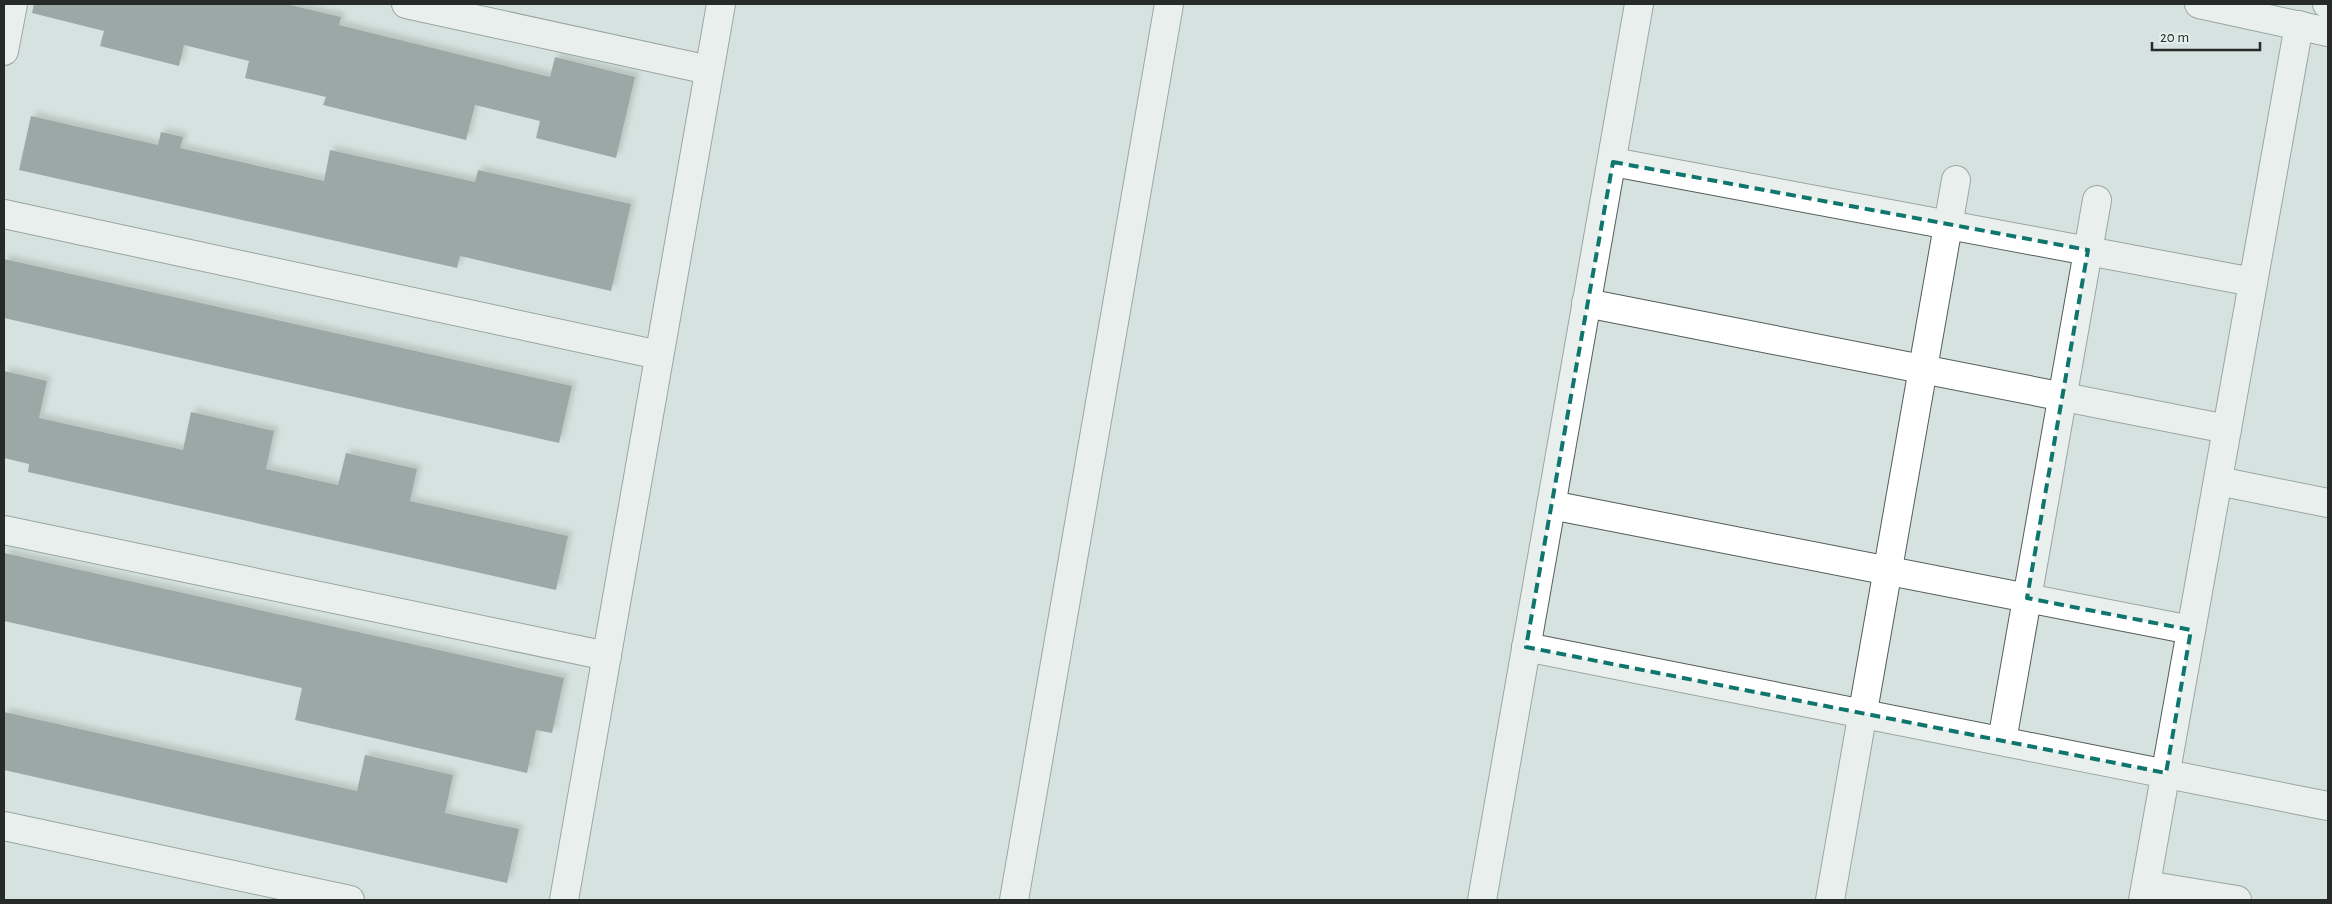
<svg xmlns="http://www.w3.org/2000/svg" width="2332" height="904" viewBox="0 0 2332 904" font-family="'Alegreya Sans',sans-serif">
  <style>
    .building { fill: #596461; filter: url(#shadow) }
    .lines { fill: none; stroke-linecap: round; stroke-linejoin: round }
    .street-casing { stroke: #535d5a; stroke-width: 30 }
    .secondary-casing { stroke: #535d5a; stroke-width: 30 }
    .street { stroke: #fff; stroke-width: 28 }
    .secondary { stroke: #fff; stroke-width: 28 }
    .marked { fill: none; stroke: #0f766e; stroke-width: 4; stroke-dasharray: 10 6; stroke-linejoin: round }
  </style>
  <defs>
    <filter id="shadow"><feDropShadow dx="4.5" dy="-4.5" stdDeviation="2.5" flood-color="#0004"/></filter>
  </defs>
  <rect width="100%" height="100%" fill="#d6e2df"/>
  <g class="building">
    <path d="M34 4H286L341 17 339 25 550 77 555 57 635 77 616 158 536 138 540 121 475 105 466 140 323 105 326 97 245 78 249 61 184 45 179 66 100 46 104 31 32 13Z"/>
    <path d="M31 116 158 145 161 132 183 137 180 148 324 181 330 150 475 182 478 170 631 204 611 291 460 256 457 268 19 170Z"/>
    <path d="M4 259 572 386 559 443 4 318Z"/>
    <path d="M4 371 47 381 39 418 183 450 191 412 274 431 266 469 338 485 346 453 417 469 410 501 568 536 556 590 28 472 29 464 4 458Z"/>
    <path d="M4 553 564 678 552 733 536 730 527 773 295 720 302 688 4 621Z"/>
    <path d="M4 712 357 791 365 755 453 775 445 813 519 829 507 883 4 770Z"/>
  </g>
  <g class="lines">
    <defs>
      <g id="street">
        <path d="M406 4 709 70"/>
        <path d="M4 51 13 4"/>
        <path d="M1613 162 2253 282"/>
        <path d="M4 214 659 355"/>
        <path d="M1586 303 2227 429"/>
        <path d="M2218 481 2328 503"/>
        <path d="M1551 505 2191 630"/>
        <path d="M4 530 607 656"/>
        <path d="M1526 647 2328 806"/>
        <path d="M2002 741 2097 200"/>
        <path d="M4 826 350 900"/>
        <path d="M2146 885 2237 900"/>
        <path d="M564 900 721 4"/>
        <path d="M1014 900 1169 4"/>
        <path d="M1830 900 1956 180"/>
        <path d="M2143 900 2299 25"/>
      </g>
      <g id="secondary">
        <path d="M2199 4 2328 32"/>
        <path d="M2327 4H2328"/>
        <path d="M1482 900 1639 4"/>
      </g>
    </defs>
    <use href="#street" class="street-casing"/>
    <use href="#secondary" class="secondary-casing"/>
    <use href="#street" class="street"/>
    <use href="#secondary" class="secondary"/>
  </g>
  <path d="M0 0H2332V904H0ZM1613 162 2088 250 2027 598 2191 630 2166 773 1526 647Z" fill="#d6e2df" fill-opacity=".55" fill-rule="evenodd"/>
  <path class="marked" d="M1613 162 2088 250 2027 598 2191 630 2166 773 1526 647Z"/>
  <rect width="2332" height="904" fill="none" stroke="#262b29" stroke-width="10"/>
  <path d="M2152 42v8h108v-8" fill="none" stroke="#262b29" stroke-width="2.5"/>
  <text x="2160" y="42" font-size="15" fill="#262b29" stroke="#e3efec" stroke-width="4" paint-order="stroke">20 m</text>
</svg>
